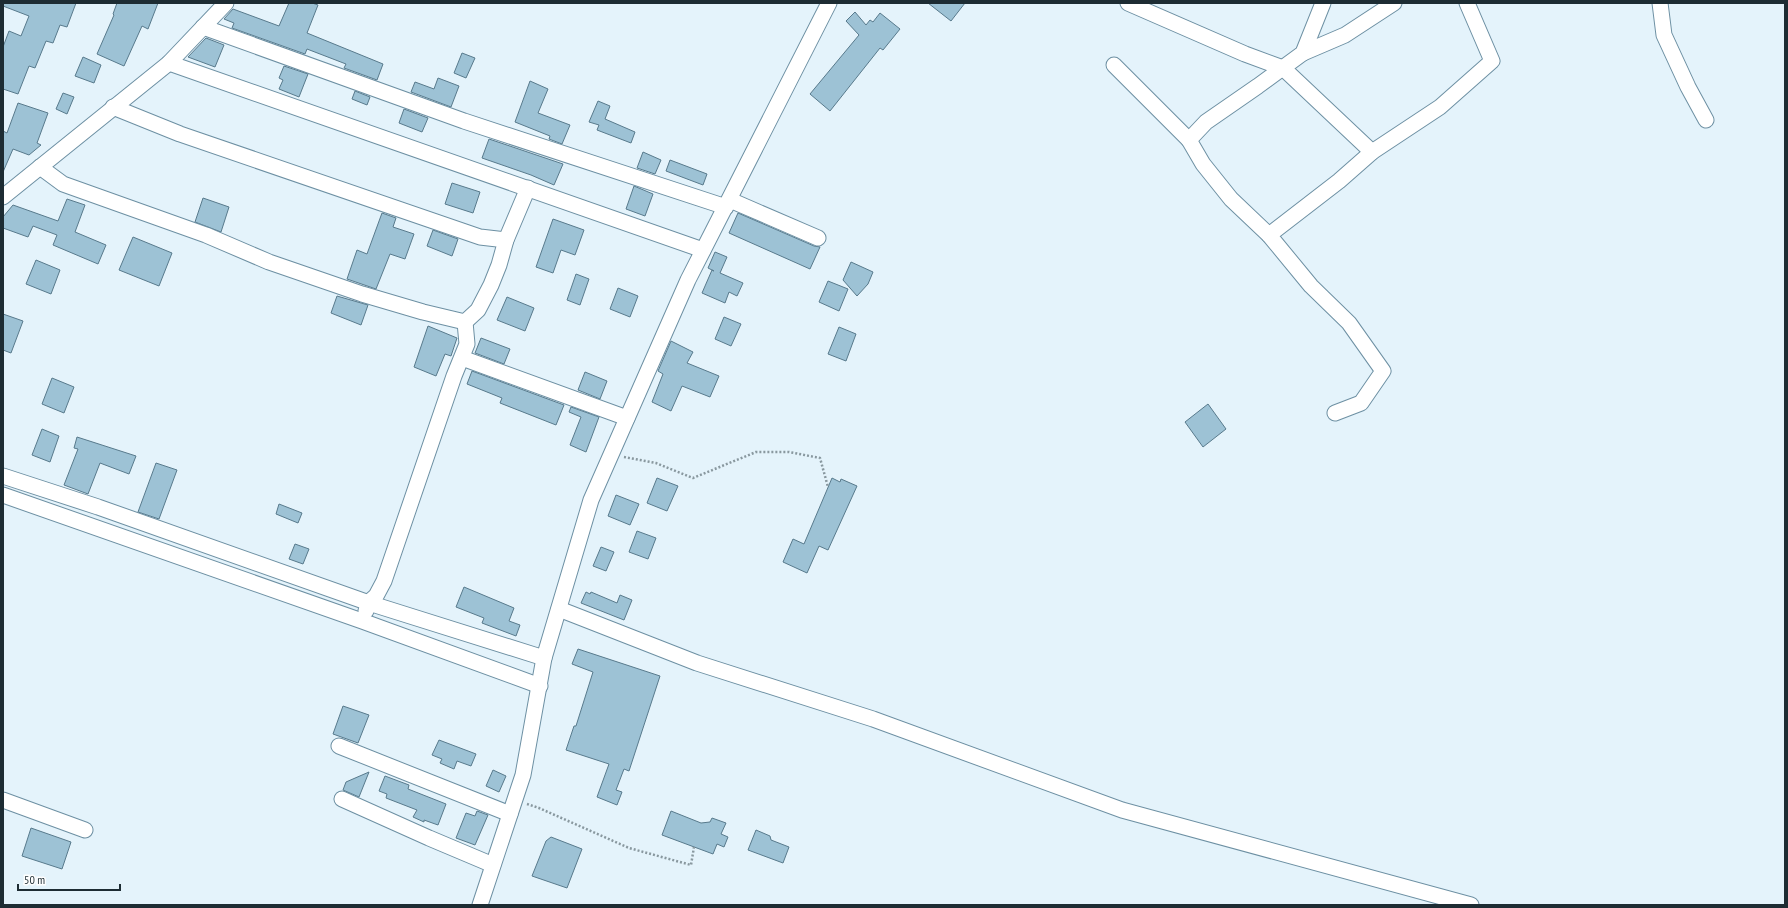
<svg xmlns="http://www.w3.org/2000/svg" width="1788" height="908" viewBox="0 0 1788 908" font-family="'PT Sans Narrow',sans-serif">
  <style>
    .building { fill: #9dc2d5; stroke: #587a8c }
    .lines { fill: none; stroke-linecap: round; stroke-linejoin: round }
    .minor-casing { stroke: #6d90a3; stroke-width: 17 }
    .path { stroke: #89989f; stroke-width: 2.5; stroke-dasharray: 2 2; stroke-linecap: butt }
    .minor { stroke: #fff; stroke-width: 15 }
  </style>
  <rect width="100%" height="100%" fill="#e4f3fb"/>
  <g class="building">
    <path d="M3 3H76L67 27 60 25 53 43 46 41 35 68 29 66 18 94 3 89V47L9 31 21 36 29 16 3 6Z"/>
    <path d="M117 3H158L148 29 142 26 124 66 97 54 114 15 113 14Z"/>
    <path d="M289 3H312L318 5 307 33 383 64 377 80 344 68 346 64 307 49 305 54 232 28 234 23 224 19 233 9 279 26Z"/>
    <path d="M928 3H965L951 21Z"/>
    <path d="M855 12 866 25 870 20 873 22 880 13 900 29 883 50 880 48 830 111 810 94 859 35 846 21Z"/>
    <path d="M206 38 224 45 215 67 188 57Z"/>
    <path d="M462 53 475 58 466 78 454 73Z"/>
    <path d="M83 57 101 65 94 83 75 76Z"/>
    <path d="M284 66 308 74 299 97 279 89 283 80 279 78Z"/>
    <path d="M438 78 459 86 451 107 411 92 415 82 434 89Z"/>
    <path d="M530 81 548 89 538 113 570 125 562 144 549 139 550 136 515 122Z"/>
    <path d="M355 91 370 97 367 105 352 99Z"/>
    <path d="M63 93 74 97 67 114 56 109Z"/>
    <path d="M598 101 610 106 605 119 635 132 631 143 597 130 599 125 589 122Z"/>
    <path d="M18 103 48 113 37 143 41 145 29 155 13 149 3 172V131L7 133Z"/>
    <path d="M404 109 428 118 422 132 399 123Z"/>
    <path d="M489 139 563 164 554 185 531 175 482 158Z"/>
    <path d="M643 152 661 160 655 174 637 168Z"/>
    <path d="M670 160 707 174 703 185 666 171Z"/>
    <path d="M452 183 480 192 473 213 445 204Z"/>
    <path d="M634 186 653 194 645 216 626 209Z"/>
    <path d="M203 198 229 207 221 232 195 222Z"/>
    <path d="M67 199 85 205 75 232 106 245 98 264 53 245 57 235 33 226 28 237 3 228V217L13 205 58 221Z"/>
    <path d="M382 213 396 218 393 227 414 234 405 259 390 254 376 289 347 279 357 250 367 254Z"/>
    <path d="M738 213 814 246 820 247 810 269 729 233Z"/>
    <path d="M553 219 584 230 575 255 561 250 553 273 536 267Z"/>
    <path d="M433 230 458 239 452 256 427 246Z"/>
    <path d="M133 237 172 253 159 286 119 270Z"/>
    <path d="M715 252 727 257 720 273 743 283 737 296 729 292 725 303 702 293 712 270 714 271 708 268Z"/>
    <path d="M36 260 60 270 51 294 26 284Z"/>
    <path d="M851 262 873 272 868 284 857 296 843 280Z"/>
    <path d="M576 274 589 279 580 305 567 300Z"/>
    <path d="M828 281 848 289 839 311 819 302Z"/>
    <path d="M618 288 638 296 630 317 610 309Z"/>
    <path d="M337 296 368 305 361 325 331 313Z"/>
    <path d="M507 297 534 308 525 331 497 320Z"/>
    <path d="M3 314 23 321 11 353 3 350Z"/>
    <path d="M724 317 741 324 731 346 715 339Z"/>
    <path d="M428 326 457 338 451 356 445 354 436 376 414 367Z"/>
    <path d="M839 327 856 334 846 361 828 354Z"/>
    <path d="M481 338 510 349 504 364 475 353Z"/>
    <path d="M671 341 693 352 687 363 719 376 710 397 682 386 671 411 652 402 663 374 658 371Z"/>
    <path d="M472 371 564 405 556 425 500 403 502 398 467 384Z"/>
    <path d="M585 372 607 381 600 399 578 390Z"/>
    <path d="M52 378 74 387 64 413 42 404Z"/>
    <path d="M1208 404 1226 429 1203 447 1185 422Z"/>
    <path d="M571 407 599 417 586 452 570 445 581 417 569 412Z"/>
    <path d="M42 429 59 436 50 462 32 455Z"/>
    <path d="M77 437 136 456 129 474 100 463 88 494 64 485 78 449 74 448Z"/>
    <path d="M156 463 177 470 159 519 138 512Z"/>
    <path d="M657 478 678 486 667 511 647 503Z"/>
    <path d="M832 478 840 482 841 479 857 486 828 550 819 546 807 573 783 562 793 539 804 544Z"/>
    <path d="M616 495 639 504 630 525 608 516Z"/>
    <path d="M279 504 302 513 298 523 276 514Z"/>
    <path d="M637 531 656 538 648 559 629 552Z"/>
    <path d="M295 544 309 549 303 564 289 559Z"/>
    <path d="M601 547 614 552 606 571 593 566Z"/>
    <path d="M464 587 514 608 509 621 520 625 516 636 482 623 484 618 456 607Z"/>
    <path d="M586 592 590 594 591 592 617 603 620 595 632 600 624 620 581 603Z"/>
    <path d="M578 649 660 676 629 771 624 769 616 790 622 792 617 805 597 797 609 764 566 750 574 726H576L593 672 572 664Z"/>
    <path d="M343 706 369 715 358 743 333 734Z"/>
    <path d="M439 740 476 754 471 766 457 761 454 769 440 763 442 759 432 755Z"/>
    <path d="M493 770 506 776 499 792 486 786Z"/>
    <path d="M369 772 359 797 343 790 346 782Z"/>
    <path d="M385 776 409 785 408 789 446 804 438 825 424 820V822L413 817 417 810 386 798 387 794 379 791Z"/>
    <path d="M477 811 488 815 475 845 456 838 466 813 475 816Z"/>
    <path d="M671 811 701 823 710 822 712 818 726 823 721 834 728 837 724 847 717 844 713 854 662 835Z"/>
    <path d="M31 828 71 842 62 869 22 856Z"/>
    <path d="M756 830 770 836 771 840 789 847 783 863 748 850Z"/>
    <path d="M551 837 582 849 567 888 532 876 546 841Z"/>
  </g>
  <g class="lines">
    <defs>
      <g id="minor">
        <path d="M1128 3 1245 54 1283 68 1372 152"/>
        <path d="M1660 3 1664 35 1688 87 1706 120"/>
        <path d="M203 27 464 121 726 207"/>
        <path d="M1303 53 1345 35 1394 3"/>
        <path d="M169 63 703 250"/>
        <path d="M1114 65 1189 140"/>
        <path d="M113 107 180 134 480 237 506 240"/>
        <path d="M40 167 63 184 206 235 269 262 362 294 423 312 465 322 478 310 491 285 499 265 506 240 528 188"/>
        <path d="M3 197 169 63 226 3"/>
        <path d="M730 200 818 238"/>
        <path d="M1269 235 1231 199 1203 164 1189 140 1206 122 1258 86 1303 53 1323 3"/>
        <path d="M462 358 627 418"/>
        <path d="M1335 413 1361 403 1383 371 1349 323 1311 286 1269 235 1339 181 1372 152 1440 107 1492 61 1467 3"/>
        <path d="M3 476 98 507 372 604 544 658"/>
        <path d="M3 495 362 621 540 686"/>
        <path d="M559 609 697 663 873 719 1122 810 1471 905"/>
        <path d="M366 611 368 603 376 596 384 581 454 376 467 344 465 322"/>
        <path d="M339 746 510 814"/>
        <path d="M342 799 429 838 493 865"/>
        <path d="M3 800 85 830"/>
        <path d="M480 905 523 775 544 658 591 500 688 280 829 3"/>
      </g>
    </defs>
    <use href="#minor" class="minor-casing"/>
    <g class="path">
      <path d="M624 457 656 463 693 478 756 452H789L820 458 828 487"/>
      <path d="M527 804 539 808 629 848 691 865 694 847"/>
    </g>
    <use href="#minor" class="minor"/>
  </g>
  <rect width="1788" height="908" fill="none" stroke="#1d2c33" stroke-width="8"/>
  <path d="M18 884v6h102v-6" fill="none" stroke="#1d2c33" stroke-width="2"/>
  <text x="24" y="884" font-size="12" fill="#1d2c33" stroke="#fefefe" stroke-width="3" paint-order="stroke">50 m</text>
</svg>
